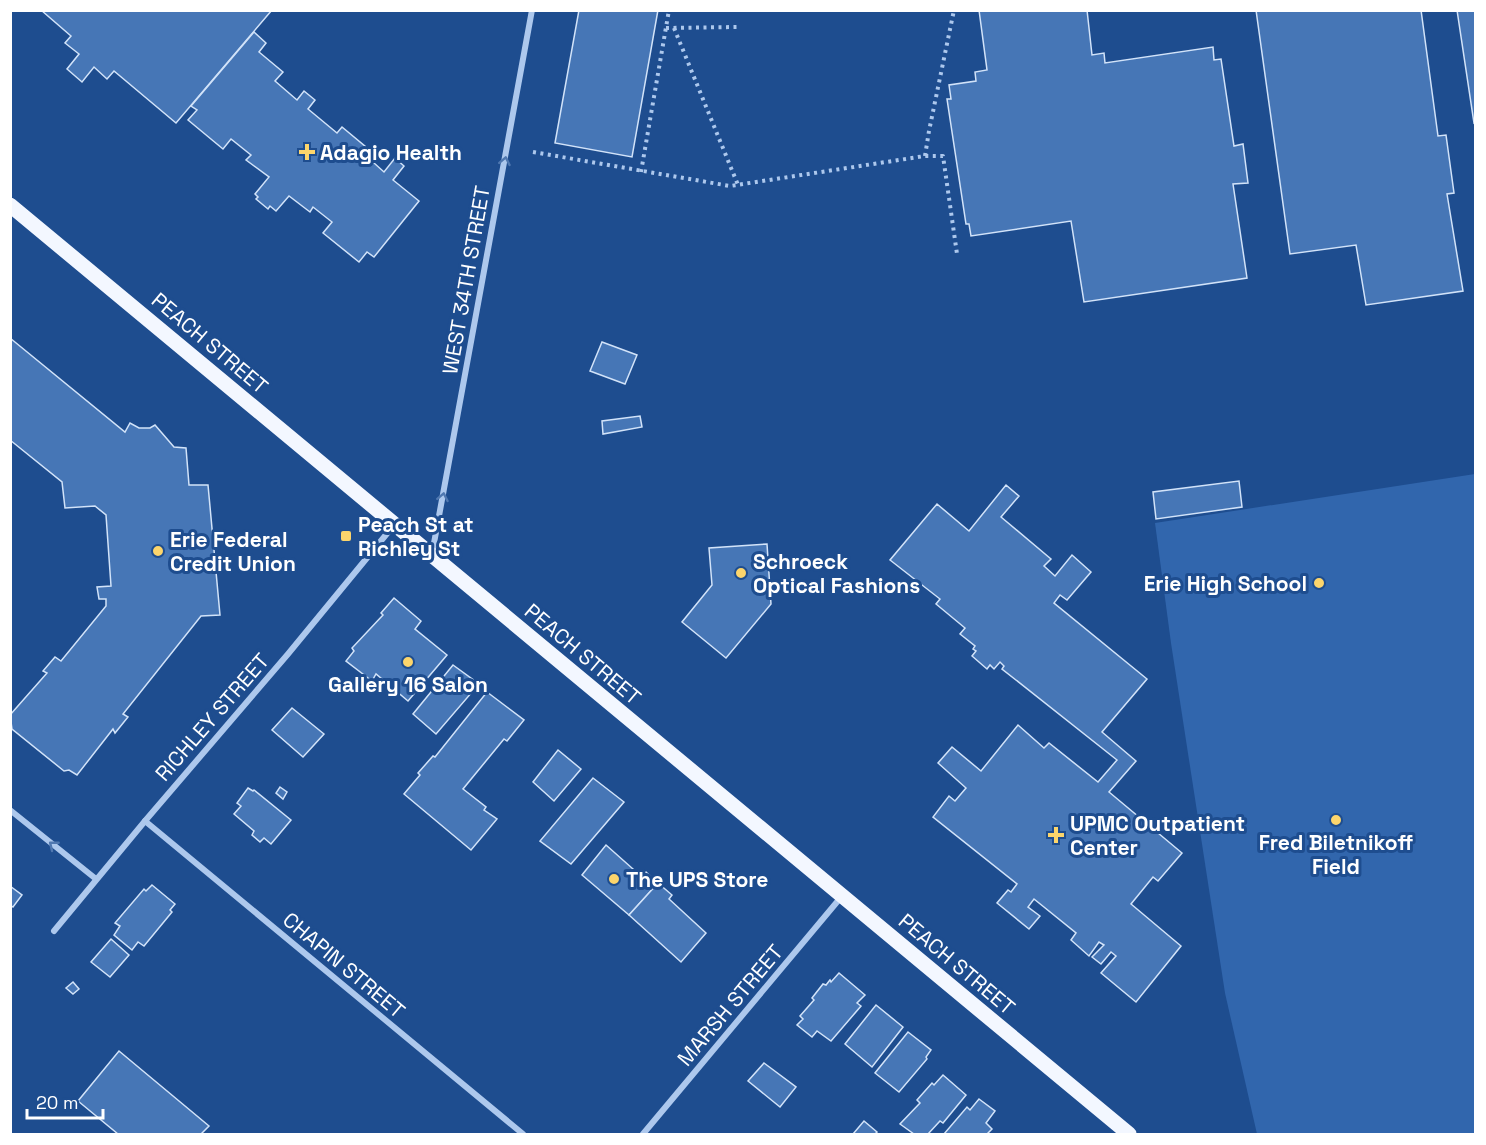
<svg xmlns="http://www.w3.org/2000/svg" width="1486" height="1145" viewBox="0 0 1486 1145" font-family="'Space Grotesk',sans-serif">
  <style>
    .green { fill: #3166ad }
    .building { fill: #4676b6; stroke: #d2e3f9; stroke-width: 1.5 }
    .lines { fill: none; stroke-linecap: round; stroke-linejoin: round }
    .path { stroke: #adc8ed; stroke-width: 4; stroke-dasharray: 3 4.5; stroke-linecap: butt }
    .street { stroke: #adc8ed; stroke-width: 6 }
    .primary { stroke: #f3f7ff; stroke-width: 15 }
    .oneway { stroke: #5078b0 }
    .poi-dot { fill: #fcd56c; stroke: #1e4d8f; stroke-width: 2 }
    .labels { text-anchor: middle; dominant-baseline: central; stroke-width: 6; stroke-linejoin: round; paint-order: stroke }
    .poi-label { font-size: 21px; font-weight: bold; fill: #fff; stroke: #1e4d8f; text-anchor: start }
    .street-label { font-size: 21px; fill: #fff; stroke: #1e4d8f }
  </style>
  <rect width="100%" height="100%" fill="#1e4d8f"/>
  <path class="green" d="M1475 474V1134H1257L1225 993 1171 643 1155 523Z"/>
  <g class="building">
    <path d="M41 10H272L176 123 114 71 107 79 94 67 82 82 67 69 79 54 65 43 71 36Z"/>
    <path d="M579 10H658L632 157 555 143Z"/>
    <path d="M979 10H1087L1092 55 1104 53 1105 63 1213 47 1214 60 1221 59 1234 146 1243 144 1248 183 1233 184 1247 278 1084 302 1071 221 971 236 969 224H966L947 99H951L949 85 976 81 975 72 987 70Z"/>
    <path d="M1256 10H1421L1438 136 1446 135 1454 193 1447 194 1463 291 1366 305 1356 245 1290 254Z"/>
    <path d="M1457 10H1476V122L1474 123Z"/>
    <path d="M254 32 266 43 259 52 283 72 275 81 297 100 304 91 315 100 308 109 337 133 342 127 378 157 374 163 384 172 395 158 404 166 393 180 419 201 374 257 367 252 359 262 323 233 332 222 313 207 310 212 289 196 276 211 270 206 268 209 256 199 258 197 255 194 269 177 246 160 251 155 231 139 223 149 188 120 197 110 191 106Z"/>
    <path d="M10 338 125 432 130 423 139 428H150L155 425 174 447 186 448 189 485H208L220 615 201 616 123 714 128 717 115 733 113 729 77 775 69 770 64 771 12 729 10 715 47 673 43 671 55 657 61 661 106 606V599H99L97 587 111 586 106 515 95 506 65 508 62 482 10 440Z"/>
    <path d="M602 342 637 355 625 384 590 371Z"/>
    <path d="M640 416 642 427 603 434 602 421Z"/>
    <path d="M1239 481 1242 507 1156 519 1153 492Z"/>
    <path d="M1006 485 1019 496 1001 517 1051 559 1044 566 1055 576 1072 555 1091 572 1067 600 1060 595 1054 603 1147 679 1102 732 1136 761 1109 792 1182 853 1158 881 1153 877 1131 904 1181 946 1136 1002 1101 973 1116 956 1111 952 1101 964 1092 957 1104 945 1099 942 1089 956 1071 940 1076 933 1034 899 1028 907 1040 916 1029 929 997 903 1008 890 1011 892 1017 884 933 817 949 796 955 801 966 788 938 763 952 747 981 771 1018 725 1044 748 1049 743 1098 782 1117 760 1002 669 1004 666 1000 662 994 669 990 665 987 669 972 656 976 651 973 649 975 646 960 634 965 628 936 604 940 599 890 560 937 504 969 531Z"/>
    <path d="M767 544 771 604 726 658 682 622 712 585 709 548Z"/>
    <path d="M394 598 421 621 415 629 447 655 408 701 376 674 372 681 346 661 354 651 352 648 383 615 381 613Z"/>
    <path d="M453 665 479 684 436 734 413 714Z"/>
    <path d="M487 692 524 720 507 741 504 739 463 789 486 807 484 810 497 819 471 850 404 794 420 775 418 773 433 756 435 757Z"/>
    <path d="M292 708 324 734 303 757 272 730Z"/>
    <path d="M558 750 581 769 554 801 533 782Z"/>
    <path d="M593 778 624 802 571 864 540 841Z"/>
    <path d="M280 787 287 792 283 799 276 793Z"/>
    <path d="M248 788 253 791 254 790 291 820 271 844 264 838 260 842 252 835 254 831 234 814 241 806 237 803Z"/>
    <path d="M606 845 642 877 646 872 658 883 629 915 582 875Z"/>
    <path d="M658 883 672 895 669 899 706 933 681 962 629 915Z"/>
    <path d="M152 885 175 904 170 910 172 912 144 946 138 942 132 950 114 935 120 926 115 923 144 889 146 891Z"/>
    <path d="M10 886 22 895 13 907 10 905Z"/>
    <path d="M111 939 129 955 110 977 91 962Z"/>
    <path d="M839 973 865 995 857 1003 861 1006 831 1041 817 1031 812 1037 797 1025 803 1019 800 1016 814 1000 812 998 823 984 826 985 830 980 831 982Z"/>
    <path d="M73 982 79 989 73 994 66 988Z"/>
    <path d="M876 1005 903 1027 872 1067 845 1044Z"/>
    <path d="M908 1032 931 1050 926 1057 927 1059 899 1092 875 1073Z"/>
    <path d="M119 1051 209 1126 201 1134H118L78 1101Z"/>
    <path d="M764 1063 796 1087 780 1107 748 1081Z"/>
    <path d="M943 1075 966 1095 943 1123 940 1121 928 1134H914L900 1124 920 1103 917 1100 932 1083 934 1085Z"/>
    <path d="M979 1099 995 1111 986 1123 992 1129 987 1134H944L967 1107 970 1110Z"/>
    <path d="M864 1121 877 1132 875 1134H853Z"/>
  </g>
  <g class="lines">
    <g class="path">
      <path d="M666 28 737 27"/>
      <path d="M674 28 738 185"/>
      <path d="M533 152 730 186 925 156H943L957 254"/>
      <path d="M925 156 929 131 954 10"/>
      <path d="M641 172 669 10"/>
    </g>
    <g class="street">
      <path d="M432 554 532 10"/>
      <path d="M10 810 96 879"/>
      <path d="M145 821 523 1134"/>
      <path d="M54 931 145 821 288 654 394 525"/>
      <path d="M643 1134 842 896"/>
    </g>
    <path class="primary" d="M10 205 1129 1134"/>
  </g>
  <defs><path id="oneway-chevron" d="M-2-3.5L2.5 0L-2 3.5" fill="none" stroke-width="1.6" stroke-linecap="round" stroke-linejoin="round" transform="scale(1.5)"/></defs>
  <g class="oneway">
    <use href="#oneway-chevron" transform="translate(505 161) rotate(-79)"/>
    <use href="#oneway-chevron" transform="translate(443 497) rotate(-79)"/>
    <use href="#oneway-chevron" transform="translate(53 845) rotate(-141)"/>
  </g>
  <g class="poi-dot">
    <path d="M304 143h6v6h6v6h-6v6h-6v-6h-6v-6h6z"/>
    <rect x="340" y="530" width="12" height="12" rx="3"/>
    <circle cx="158" cy="551" r="6"/>
    <circle cx="741" cy="573" r="6"/>
    <circle cx="1319" cy="583" r="6"/>
    <circle cx="408" cy="662" r="6"/>
    <circle cx="1336" cy="820" r="6"/>
    <path d="M1053 826h6v6h6v6h-6v6h-6v-6h-6v-6h6z"/>
    <circle cx="614" cy="879" r="6"/>
  </g>
  <g class="labels">
    <g class="poi-label">
      <text x="320" y="152">Adagio Health</text>
      <text x="358" y="524">Peach St at<tspan x="358" dy="24">Richley St</tspan></text>
      <text x="170" y="539">Erie Federal<tspan x="170" dy="24">Credit Union</tspan></text>
      <text x="753" y="561">Schroeck<tspan x="753" dy="24">Optical Fashions</tspan></text>
      <text x="1307" y="583" text-anchor="end">Erie High School</text>
      <text x="408" y="684" text-anchor="middle">Gallery 16 Salon</text>
      <text x="1070" y="823">UPMC Outpatient<tspan x="1070" dy="24">Center</tspan></text>
      <text x="1336" y="842" text-anchor="middle">Fred Biletnikoff<tspan x="1336" dy="24">Field</tspan></text>
      <text x="626" y="879">The UPS Store</text>
    </g>
    <g class="street-label">
      <text transform="translate(466 280) rotate(-80)">WEST 34TH STREET</text>
      <text transform="translate(210 343) rotate(40)">PEACH STREET</text>
      <text transform="translate(583 654) rotate(40)">PEACH STREET</text>
      <text transform="translate(212 717) rotate(-49)">RICHLEY STREET</text>
      <text transform="translate(957 964) rotate(40)">PEACH STREET</text>
      <text transform="translate(344 965) rotate(40)">CHAPIN STREET</text>
      <text transform="translate(730 1005) rotate(-50)">MARSH STREET</text>
    </g>
  </g>
  <rect width="1486" height="1145" fill="none" stroke="#ffffff" stroke-width="24"/>
  <path d="M27 1109v9h76v-9" fill="none" stroke="#ffffff" stroke-width="3"/>
  <text x="36" y="1109" font-size="18" fill="#ffffff" stroke="#1e4d8f" stroke-width="4.5" paint-order="stroke">20 m</text>
</svg>
